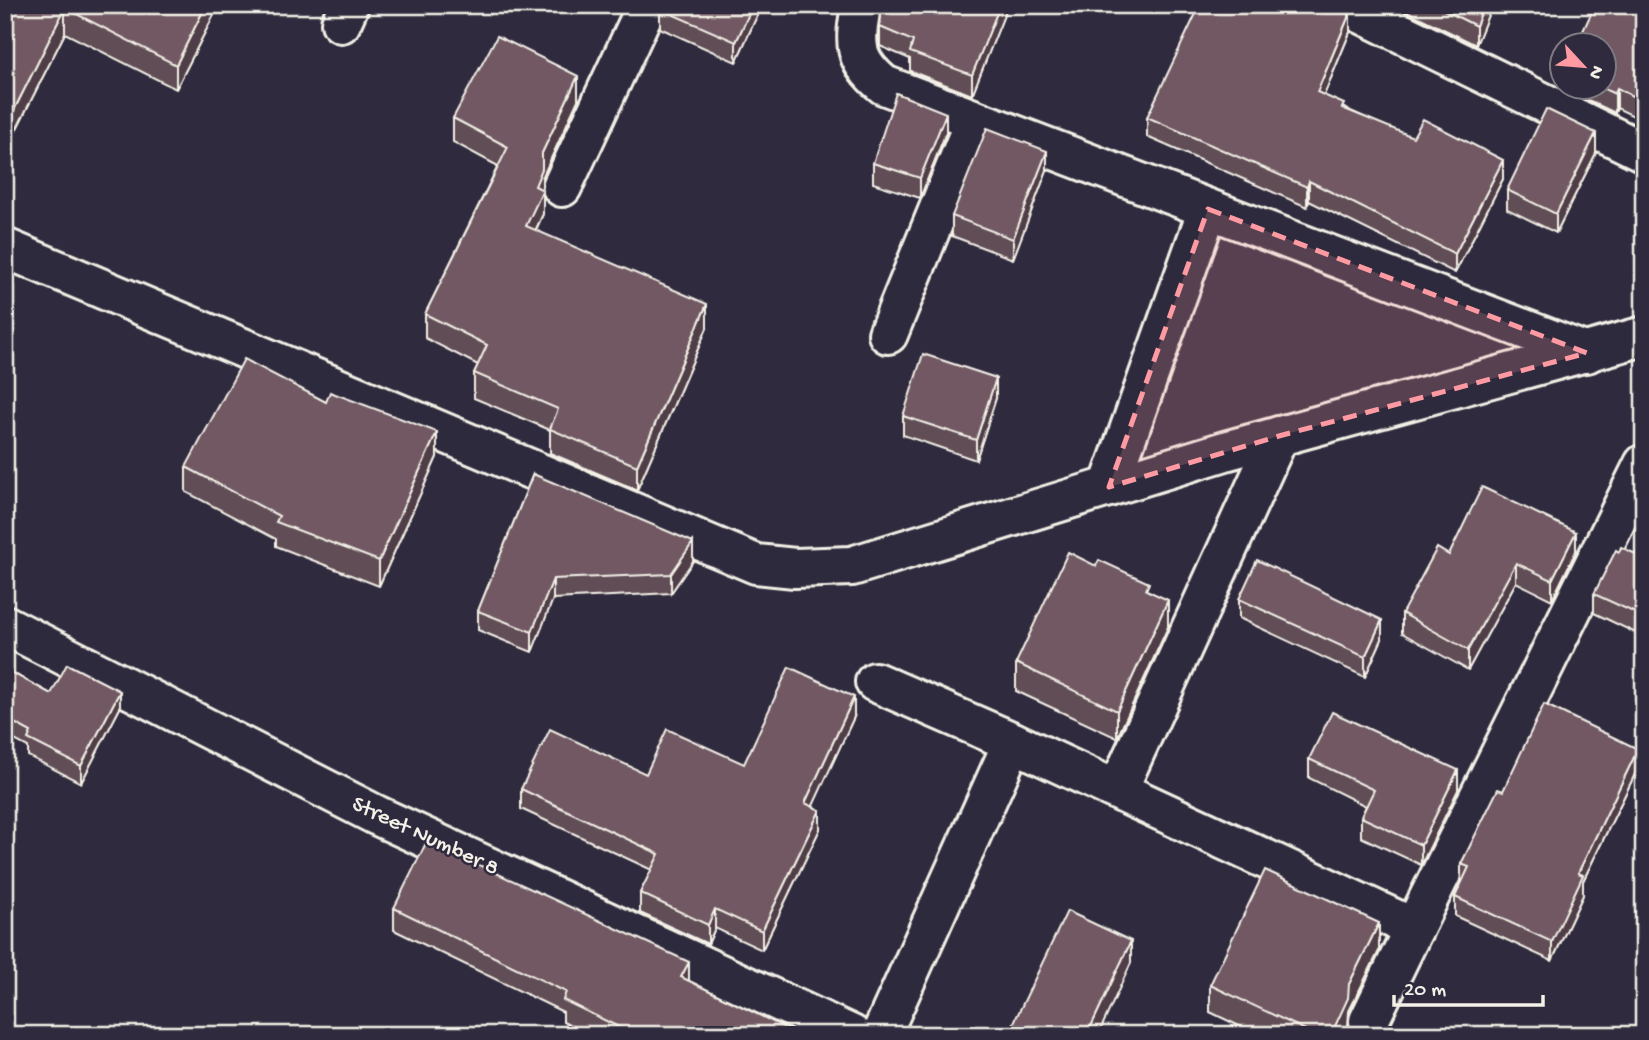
<svg xmlns="http://www.w3.org/2000/svg" width="1649" height="1040" viewBox="0 0 1649 1040" font-family="'Gochi Hand',sans-serif">
  <style>
    .lines { fill: none; stroke-linecap: round; stroke-linejoin: round }
    .minor-casing { stroke: #f4f1e8; stroke-width: 44 }
    .minor { stroke: #2f2a3d; stroke-width: 38 }
    .wall { fill: #614d56; stroke: #f4f1e8; stroke-width: 2 }
    .shaded-wall { fill: #4f3e46; stroke: #f4f1e8; stroke-width: 2 }
    .building { fill: #715964; stroke: #f4f1e8; stroke-width: 2 }
    .marked { fill: #ff9aa2; fill-opacity: 0.2; stroke: #ff9aa2; stroke-width: 5; stroke-dasharray: 14 9; stroke-linejoin: round }
    .labels { text-anchor: middle; dominant-baseline: central; stroke-width: 5; stroke-linejoin: round; paint-order: stroke }
    .street-label { font-size: 23px; fill: #f4f1e8; stroke: #2f2a3d }
  </style>
  <rect width="100%" height="100%" fill="#2f2a3d"/>
  <filter id="ink" filterUnits="userSpaceOnUse"><feTurbulence type="fractalNoise" baseFrequency=".0143" numOctaves="2"/><feDisplacementMap in="SourceGraphic" scale="14" xChannelSelector="R" yChannelSelector="G"/><feConvolveMatrix kernelMatrix="1 2 1 2 8 2 1 2 1" color-interpolation-filters="sRGB"/></filter>
  <g filter="url(#ink)">
    <g class="lines">
      <defs>
        <g id="minor">
          <path d="M861 5C855 43 852 59 884 85L1587 353"/>
          <path d="M1344 5 1644 152"/>
          <path d="M1637 5 1644 9"/>
          <path d="M341 23 349 5"/>
          <path d="M562 187 647 5"/>
          <path d="M5 248 756 564 795 568 852 566 1225 451 1644 336"/>
          <path d="M888 334 975 120"/>
          <path d="M1109 487 1208 209"/>
          <path d="M5 625 376 815 852 1035"/>
          <path d="M875 682 1013 742"/>
          <path d="M1118 789 1279 436"/>
          <path d="M1369 1021 1414 928"/>
          <path d="M881 1035 1013 742 1414 928 1644 464"/>
        </g>
      </defs>
      <use href="#minor" class="minor-casing"/>
      <use href="#minor" class="minor"/>
    </g>
    <g class="wall">
      <path d="M5 5H219L176 89 65 33 5 152Z"/>
      <path d="M762 5 736 62 660 28V9Z"/>
      <path d="M1008 5 972 95 910 71V59L880 46V27Z"/>
      <path d="M1394 5H1492L1476 45Z"/>
      <path d="M1644 11V121L1617 108 1615 113 1565 89V88H1604Z"/>
      <path d="M1350 32 1324 95 1344 108 1503 179 1455 273 1309 201 1307 207 1147 137V117Z"/>
      <path d="M578 100 542 178 543 214 536 230 707 328 637 490 550 453V430L474 398V373L478 365 425 338V314L498 166 453 142V118Z"/>
      <path d="M946 132 920 198 873 183V163Z"/>
      <path d="M1596 153 1556 233 1507 209V190Z"/>
      <path d="M1047 170 1013 259 952 236V216Z"/>
      <path d="M996 398 976 460 903 435V416Z"/>
      <path d="M326 402 437 457 379 586 276 546V539L186 492V467Z"/>
      <path d="M533 474 693 561 671 593 553 599 532 652 478 630V611Z"/>
      <path d="M1576 551 1552 600 1516 582 1468 670 1402 633V613L1449 555Z"/>
      <path d="M1644 558V637L1594 613V594Z"/>
      <path d="M1149 591 1168 627 1117 738 1016 691V663Z"/>
      <path d="M1239 599 1382 639 1365 677 1239 618Z"/>
      <path d="M5 669 51 694 120 708 81 783 28 756V747L5 735Z"/>
      <path d="M854 717 812 806 820 829 762 950 715 928 708 944 640 913V893L652 870 521 809V789L744 764Z"/>
      <path d="M1309 759 1458 790 1421 865 1361 837V817L1366 806 1309 778Z"/>
      <path d="M1638 768 1583 881V895L1552 961 1455 916V897L1461 884V864L1503 791Z"/>
      <path d="M394 908 689 981 800 1035H590L563 1022V1012L394 930Z"/>
      <path d="M1379 951 1349 1011 1348 1026 1344 1035H1258L1210 1012V985Z"/>
    </g>
    <g class="shaded-wall">
      <path d="M206 5H219L176 89V65Z"/>
      <path d="M753 5H762L736 62V42Z"/>
      <path d="M1000 5H1008L972 95V75Z"/>
      <path d="M1484 5H1492L1476 45V26Z"/>
      <path d="M65 8V33L5 152V128Z"/>
      <path d="M1350 13V32L1317 112V92Z"/>
      <path d="M578 76V100L542 178V193L543 190V214L526 250V226L542 153Z"/>
      <path d="M1617 88V108L1615 113V94Z"/>
      <path d="M946 113V132L920 198V178Z"/>
      <path d="M1596 133V153L1556 233V214Z"/>
      <path d="M1047 151V170L1013 259V239Z"/>
      <path d="M1503 160V179L1455 273V254Z"/>
      <path d="M1309 181V201L1307 207V187Z"/>
      <path d="M707 304V328L637 490V466Z"/>
      <path d="M996 378V398L976 460V440Z"/>
      <path d="M437 432V457L379 586V561Z"/>
      <path d="M1576 532V551L1552 600V580Z"/>
      <path d="M693 542V561L671 593V574Z"/>
      <path d="M1516 563V582L1468 670V650Z"/>
      <path d="M553 579V599L532 652V632Z"/>
      <path d="M1168 600V627L1117 738V711Z"/>
      <path d="M1382 620V639L1365 677V657Z"/>
      <path d="M120 691V708L81 783V766Z"/>
      <path d="M854 697V717L805 823V803Z"/>
      <path d="M1638 749V768L1583 881V895L1552 961V942L1578 873Z"/>
      <path d="M1458 770V790L1421 865V845Z"/>
      <path d="M820 810V829L762 950V931Z"/>
      <path d="M715 909V928L708 944V925Z"/>
      <path d="M1379 923V951L1349 1011 1348 1026 1344 1035H1331L1349 984Z"/>
      <path d="M1131 941V963L1098 1035H1087Z"/>
      <path d="M689 962V984L681 977Z"/>
    </g>
    <g class="building">
      <path d="M5 5H206L176 65 65 8 5 128Z"/>
      <path d="M661 5H753L736 42 660 9Z"/>
      <path d="M882 5H1000L972 75 910 52 913 41 880 27Z"/>
      <path d="M1200 5H1338L1350 13 1317 92 1344 104 1342 108 1413 137 1423 119 1503 160 1455 254 1309 181 1307 187 1147 117Z"/>
      <path d="M1434 5H1484L1476 26Z"/>
      <path d="M1595 5H1629L1644 11V102L1617 88 1615 94 1602 88H1604V46H1576Z"/>
      <path d="M497 36 578 76 542 153V169L535 186 543 190 526 226 707 304 637 466 550 429 558 409 474 373 487 345 425 314 508 147 453 118Z"/>
      <path d="M896 93 946 113 920 178 873 163Z"/>
      <path d="M1546 109 1596 133 1556 214 1507 190Z"/>
      <path d="M987 128 1047 151 1013 239 952 216Z"/>
      <path d="M923 354 996 378 976 440 903 416Z"/>
      <path d="M244 359 326 402 330 392 437 432 379 561 276 522 279 516 186 467Z"/>
      <path d="M533 474 693 542 671 574 553 579 532 632 478 611Z"/>
      <path d="M1482 487 1576 532 1552 580 1516 563 1468 650 1402 613 1437 548 1449 555Z"/>
      <path d="M1621 547 1644 558V617L1594 594 1616 550 1619 552Z"/>
      <path d="M1068 552 1096 566 1099 560 1149 583 1146 590 1168 600 1117 711 1016 663Z"/>
      <path d="M1257 560 1382 620 1365 657 1239 599Z"/>
      <path d="M67 664 120 691 81 766 28 739 31 732 5 718V669L51 694Z"/>
      <path d="M789 667 854 697 805 803 820 810 762 931 715 909 708 925 640 893 659 854 521 789 550 729 646 774 667 729 744 764Z"/>
      <path d="M1544 704 1638 749 1578 873 1583 875 1552 942 1455 897 1469 867 1461 864 1498 789 1503 791Z"/>
      <path d="M1332 712 1458 770 1421 845 1361 817 1374 790 1309 759Z"/>
      <path d="M427 841 689 962 681 977 800 1035H635L563 1000 566 992 394 908Z"/>
      <path d="M1265 870 1379 923 1349 984 1348 998 1331 1035H1316L1210 985Z"/>
      <path d="M1067 911 1131 941 1087 1035H1008Z"/>
    </g>
  </g>
  <path class="marked" d="M1208 209 1587 353 1279 436 1109 487Z"/>
  <g class="labels">
    <g class="street-label">
      <text transform="translate(425 837) rotate(25)">Street Number 8</text>
    </g>
  </g>
  <rect width="1649" height="1040" fill="none" stroke="#2f2a3d" stroke-width="28"/>
  <rect x="14" y="14" width="1621" height="1012" fill="none" stroke="#f4f1e8" stroke-width="2.5" filter="url(#ink)"/>
  <g transform="translate(1583 66) rotate(116)"><circle r="33" fill="#2f2a3d" stroke="#7e7a81" stroke-width="2"/>
  <path d="M0-5L12 26L0 18L-12 26Z" fill="#ff9aa2"/>
  <text y="-10" font-size="19" font-weight="bold" text-anchor="middle" fill="#f4f1e8">N</text>
  </g>
  <path d="M1394 995v10h149v-10" fill="none" stroke="#f4f1e8" stroke-width="3.5"/>
  <text x="1404" y="995" font-size="21" fill="#f4f1e8" stroke="#2f2a3d" stroke-width="5" paint-order="stroke">20 m</text>
</svg>
